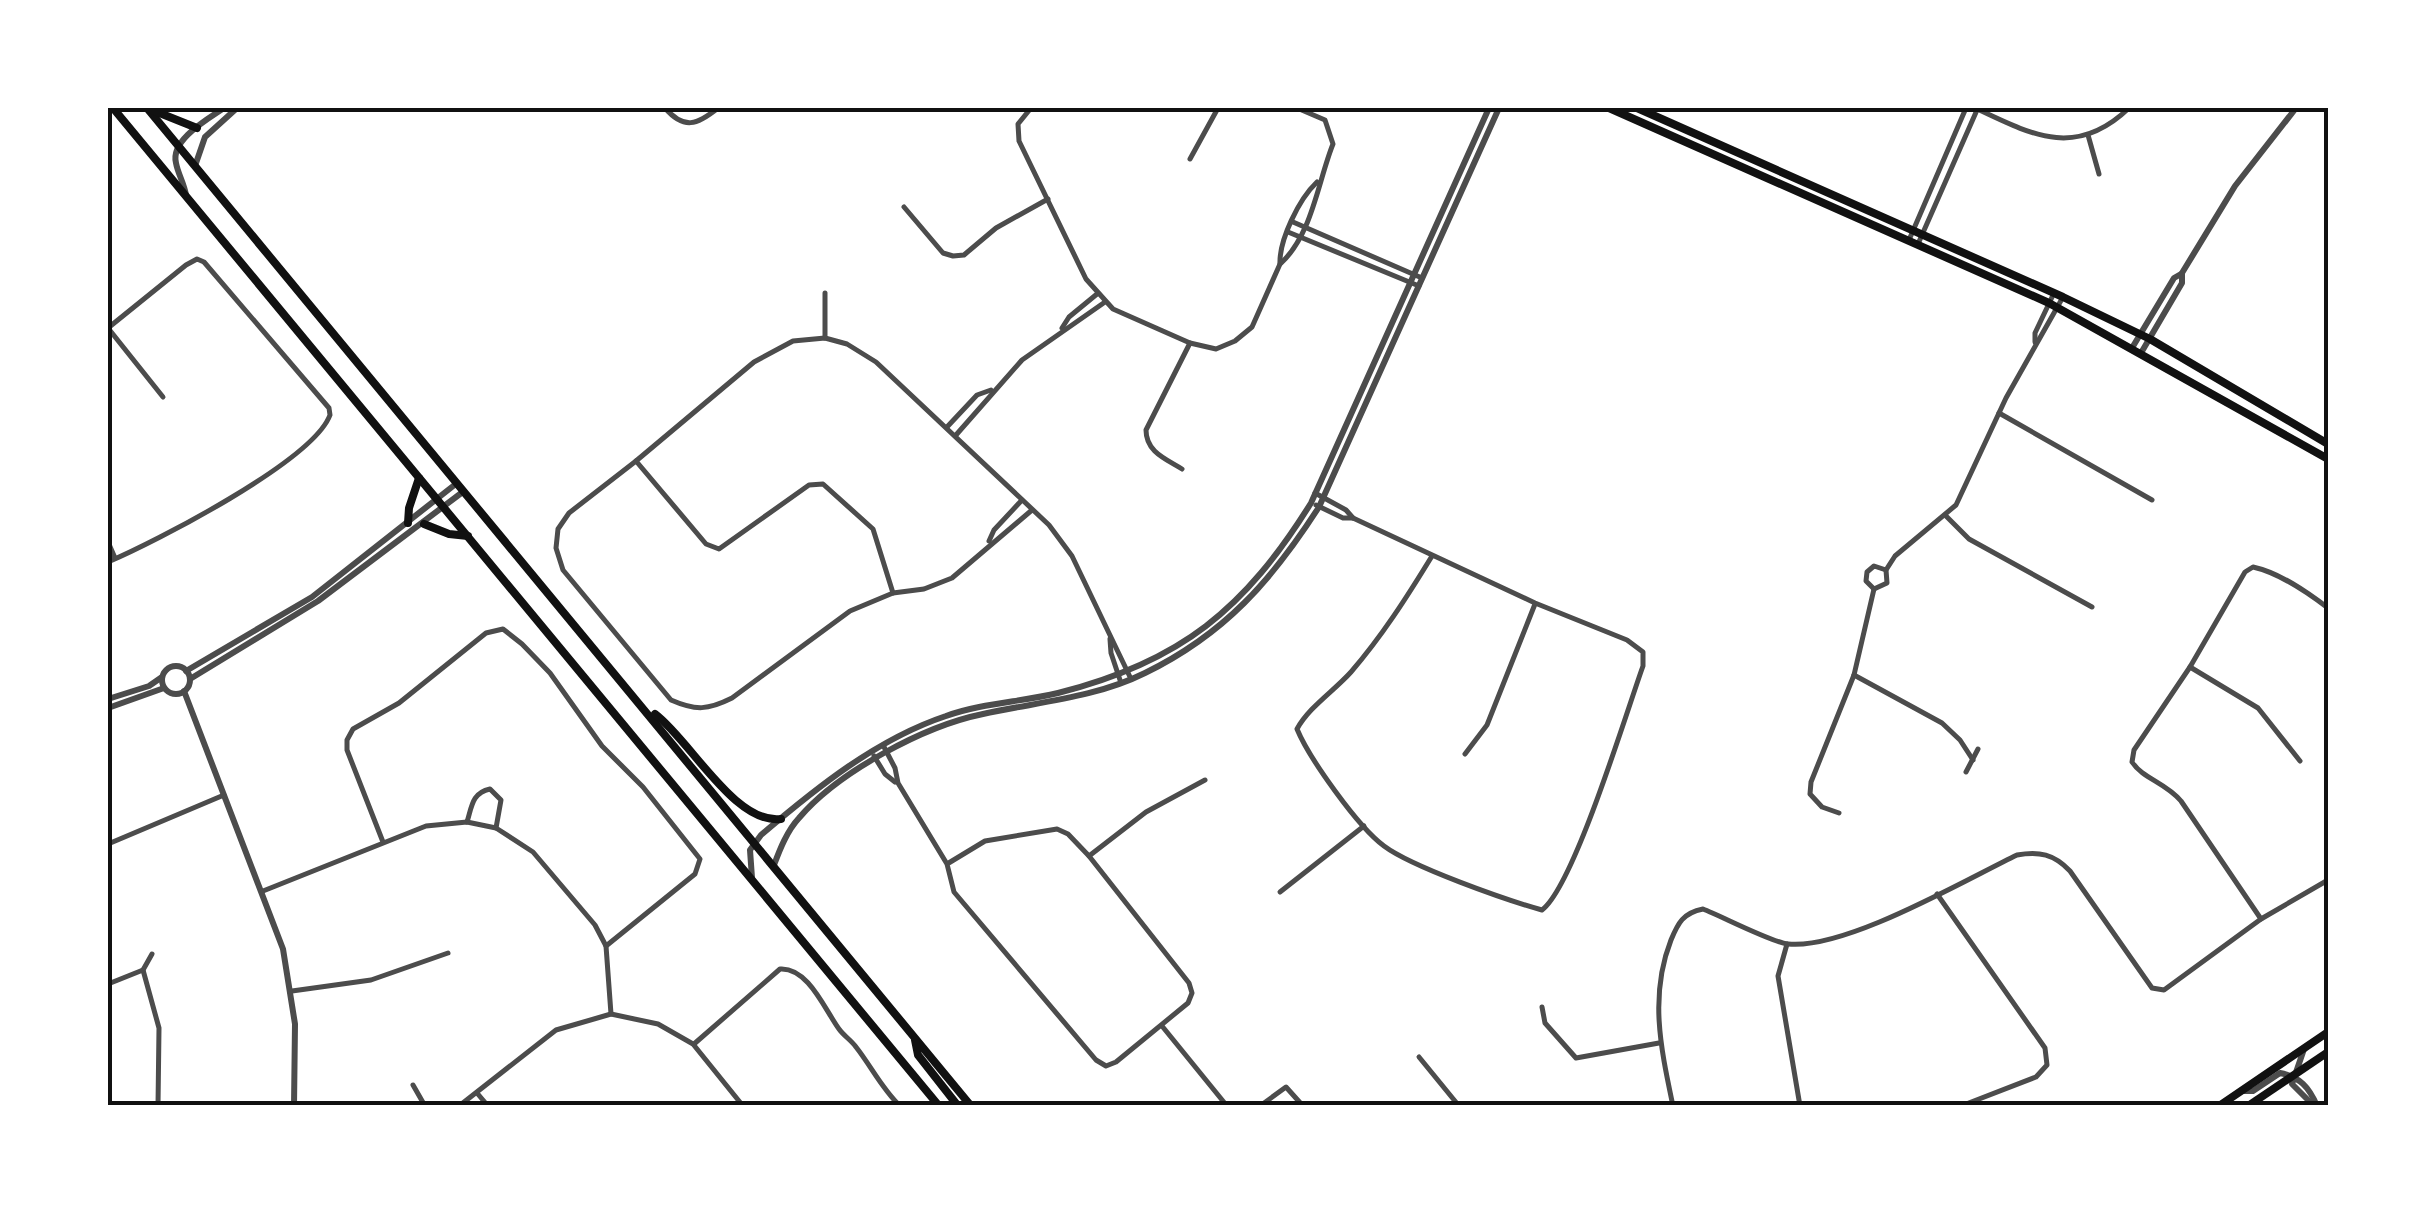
<svg xmlns="http://www.w3.org/2000/svg" width="2436" height="1213" viewBox="0 0 2436 1213" font-family="Roboto,sans-serif">
  <style>
    .lines { fill: none; stroke-linecap: round; stroke-linejoin: round }
    .minor { stroke: #4c4c4c; stroke-width: 5 }
    .tertiary { stroke: #4c4c4c; stroke-width: 6 }
    .primary { stroke: #111; stroke-width: 8 }
    .trunk { stroke: #111; stroke-width: 8 }
    .neatline { fill: none; stroke: #111; stroke-width: 4 }
  </style>
  <rect width="100%" height="100%" fill="#fff"/>
  <g class="lines">
    <g class="minor">
      <path d="M665 108C684 130 697 125 718 108"/>
      <path d="M1031 108 1018 124 1019 141 1086 279 1113 309 1190 343 1216 349 1235 341 1252 327 1280 264C1312 236 1318 181 1333 144L1325 120 1297 108"/>
      <path d="M1975 108C2032 135 2076 159 2129 108"/>
      <path d="M2088 135 2099 174"/>
      <path d="M1190 159 1218 108"/>
      <path d="M904 207 943 253 953 256 964 255 996 228 1048 199"/>
      <path d="M1293 222 1422 278"/>
      <path d="M1288 232 1419 286"/>
      <path d="M1909 240 1966 108"/>
      <path d="M1918 244 1977 110"/>
      <path d="M1280 264C1279 240 1299 199 1317 182"/>
      <path d="M108 328 186 265 197 259 204 262 329 408 330 415C313 461 155 542 108 562"/>
      <path d="M108 328 163 397"/>
      <path d="M1062 328 1069 317 1097 294"/>
      <path d="M825 338V293"/>
      <path d="M2035 342V333L2054 293"/>
      <path d="M1999 413 2152 500"/>
      <path d="M947 427 977 395 991 390"/>
      <path d="M956 435 1022 360 1105 302"/>
      <path d="M636 461 706 544 719 549 809 485 823 484 873 529 893 593"/>
      <path d="M1182 469C1166 459 1146 452 1146 430L1190 343"/>
      <path d="M1315 493 1346 510 1353 518"/>
      <path d="M1316 505 1343 518H1353L1535 603 1627 640 1643 652V666C1626 713 1574 886 1542 910 1506 900 1412 867 1384 846 1358 827 1309 758 1297 729 1309 707 1334 691 1351 672 1382 636 1407 597 1432 556"/>
      <path d="M1032 510 952 578 924 589 893 593 850 611 732 698C708 710 696 711 671 700L563 570 556 548 558 529 569 513 636 461 754 362 793 341 825 338 847 344 876 362 1049 525 1072 556 1131 679"/>
      <path d="M1946 516 1969 539 2092 607"/>
      <path d="M989 541 994 530 1022 500"/>
      <path d="M108 542 115 558"/>
      <path d="M1873 588 1866 581 1867 572 1874 566 1886 570"/>
      <path d="M1874 589 1887 583 1886 570 1895 556 1956 505 2006 398 2063 297"/>
      <path d="M1110 639 1111 653 1121 683"/>
      <path d="M2190 667 2258 708 2300 761"/>
      <path d="M1854 675 1942 723 1960 740 1973 760"/>
      <path d="M883 745 895 768 898 783 947 864 954 892 1096 1060 1106 1066 1116 1062 1188 1003 1192 993 1189 983 1089 856 1068 834 1057 829 985 841 947 864"/>
      <path d="M1465 754 1487 725 1535 604"/>
      <path d="M874 756 885 774 895 782"/>
      <path d="M1966 772 1978 749"/>
      <path d="M1839 813 1822 807 1810 794 1811 782 1854 675 1874 589"/>
      <path d="M467 822C472 806 472 793 490 789L501 800 496 828"/>
      <path d="M383 842 347 750V740L353 729 399 703 486 633 503 629 522 644 550 673 602 746 643 787 700 859 695 874 606 946"/>
      <path d="M108 844 224 795"/>
      <path d="M1089 856 1146 812 1205 780"/>
      <path d="M263 891 426 826 467 822 496 828 533 852 595 925 606 946 611 1014"/>
      <path d="M1280 892 1364 826"/>
      <path d="M1937 894 2045 1048 2047 1065 2036 1077 1961 1106"/>
      <path d="M2261 919 2181 801C2165 782 2143 779 2132 762L2134 750 2190 667 2245 572 2253 567C2280 573 2307 592 2328 608"/>
      <path d="M1787 944 1778 976 1800 1106"/>
      <path d="M143 970 159 1028 158 1106"/>
      <path d="M108 984 143 970 152 954"/>
      <path d="M292 991 371 980 448 953"/>
      <path d="M1542 1007 1545 1023 1576 1058 1659 1043"/>
      <path d="M1162 1026 1227 1106"/>
      <path d="M694 1044 780 969C808 967 825 1010 839 1029 844 1036 851 1040 856 1047 871 1066 882 1089 900 1106"/>
      <path d="M1419 1057 1459 1106"/>
      <path d="M413 1085 425 1106"/>
      <path d="M477 1093 488 1106"/>
      <path d="M459 1106 556 1030 611 1014 658 1024 693 1044 743 1106"/>
      <path d="M1260 1106 1286 1087 1303 1106"/>
      <path d="M1673 1106C1661 1049 1649 996 1671 940 1678 923 1683 913 1703 909 1721 916 1773 943 1788 944 1845 950 1963 881 2017 855 2039 851 2054 854 2070 871L2152 988 2164 990 2261 919 2328 880"/>
    </g>
    <g class="tertiary">
      <path d="M195 166 205 137 237 108"/>
      <path d="M186 195C184 183 178 174 176 163 170 140 208 119 224 108"/>
      <path d="M2132 348 2174 278 2181 274"/>
      <path d="M2141 353 2182 283V273L2235 186 2296 108"/>
      <circle cx="176" cy="680" r="14"/>
      <path d="M186 671 312 597 457 483"/>
      <path d="M190 679 318 601 464 491"/>
      <path d="M184 691 283 949 295 1024 294 1106"/>
      <path d="M108 699 149 686 162 677"/>
      <path d="M108 708 164 688"/>
      <path d="M774 865C780 849 787 831 799 818 838 772 924 726 983 714 1037 702 1095 698 1145 673 1225 634 1272 580 1319 507L1499 108"/>
      <path d="M752 878 750 850 761 835C816 788 877 739 946 716 982 703 1021 702 1058 693 1181 662 1245 609 1311 503L1489 108"/>
      <path d="M2304 1049 2292 1084 2314 1106"/>
      <path d="M2241 1091H2253L2280 1073C2300 1077 2309 1087 2317 1106"/>
    </g>
    <g class="primary">
      <path d="M1609 108 2049 303 2328 459"/>
      <path d="M1637 108 2063 297 2150 339 2328 444"/>
    </g>
    <g class="trunk">
      <path d="M113 108 939 1106"/>
      <path d="M147 108 971 1106"/>
      <path d="M147 108 197 128"/>
      <path d="M408 523 409 508 419 478"/>
      <path d="M424 524 449 534 468 536"/>
      <path d="M655 714C690 740 735 825 781 819"/>
      <path d="M915 1040 918 1055 958 1106"/>
      <path d="M2219 1106 2328 1032"/>
      <path d="M2248 1106 2328 1052"/>
    </g>
  </g>
  <rect width="2436" height="1213" fill="none" stroke="#ffffff" stroke-width="220"/>
  <rect x="110" y="110" width="2216" height="993" class="neatline"/>
</svg>
